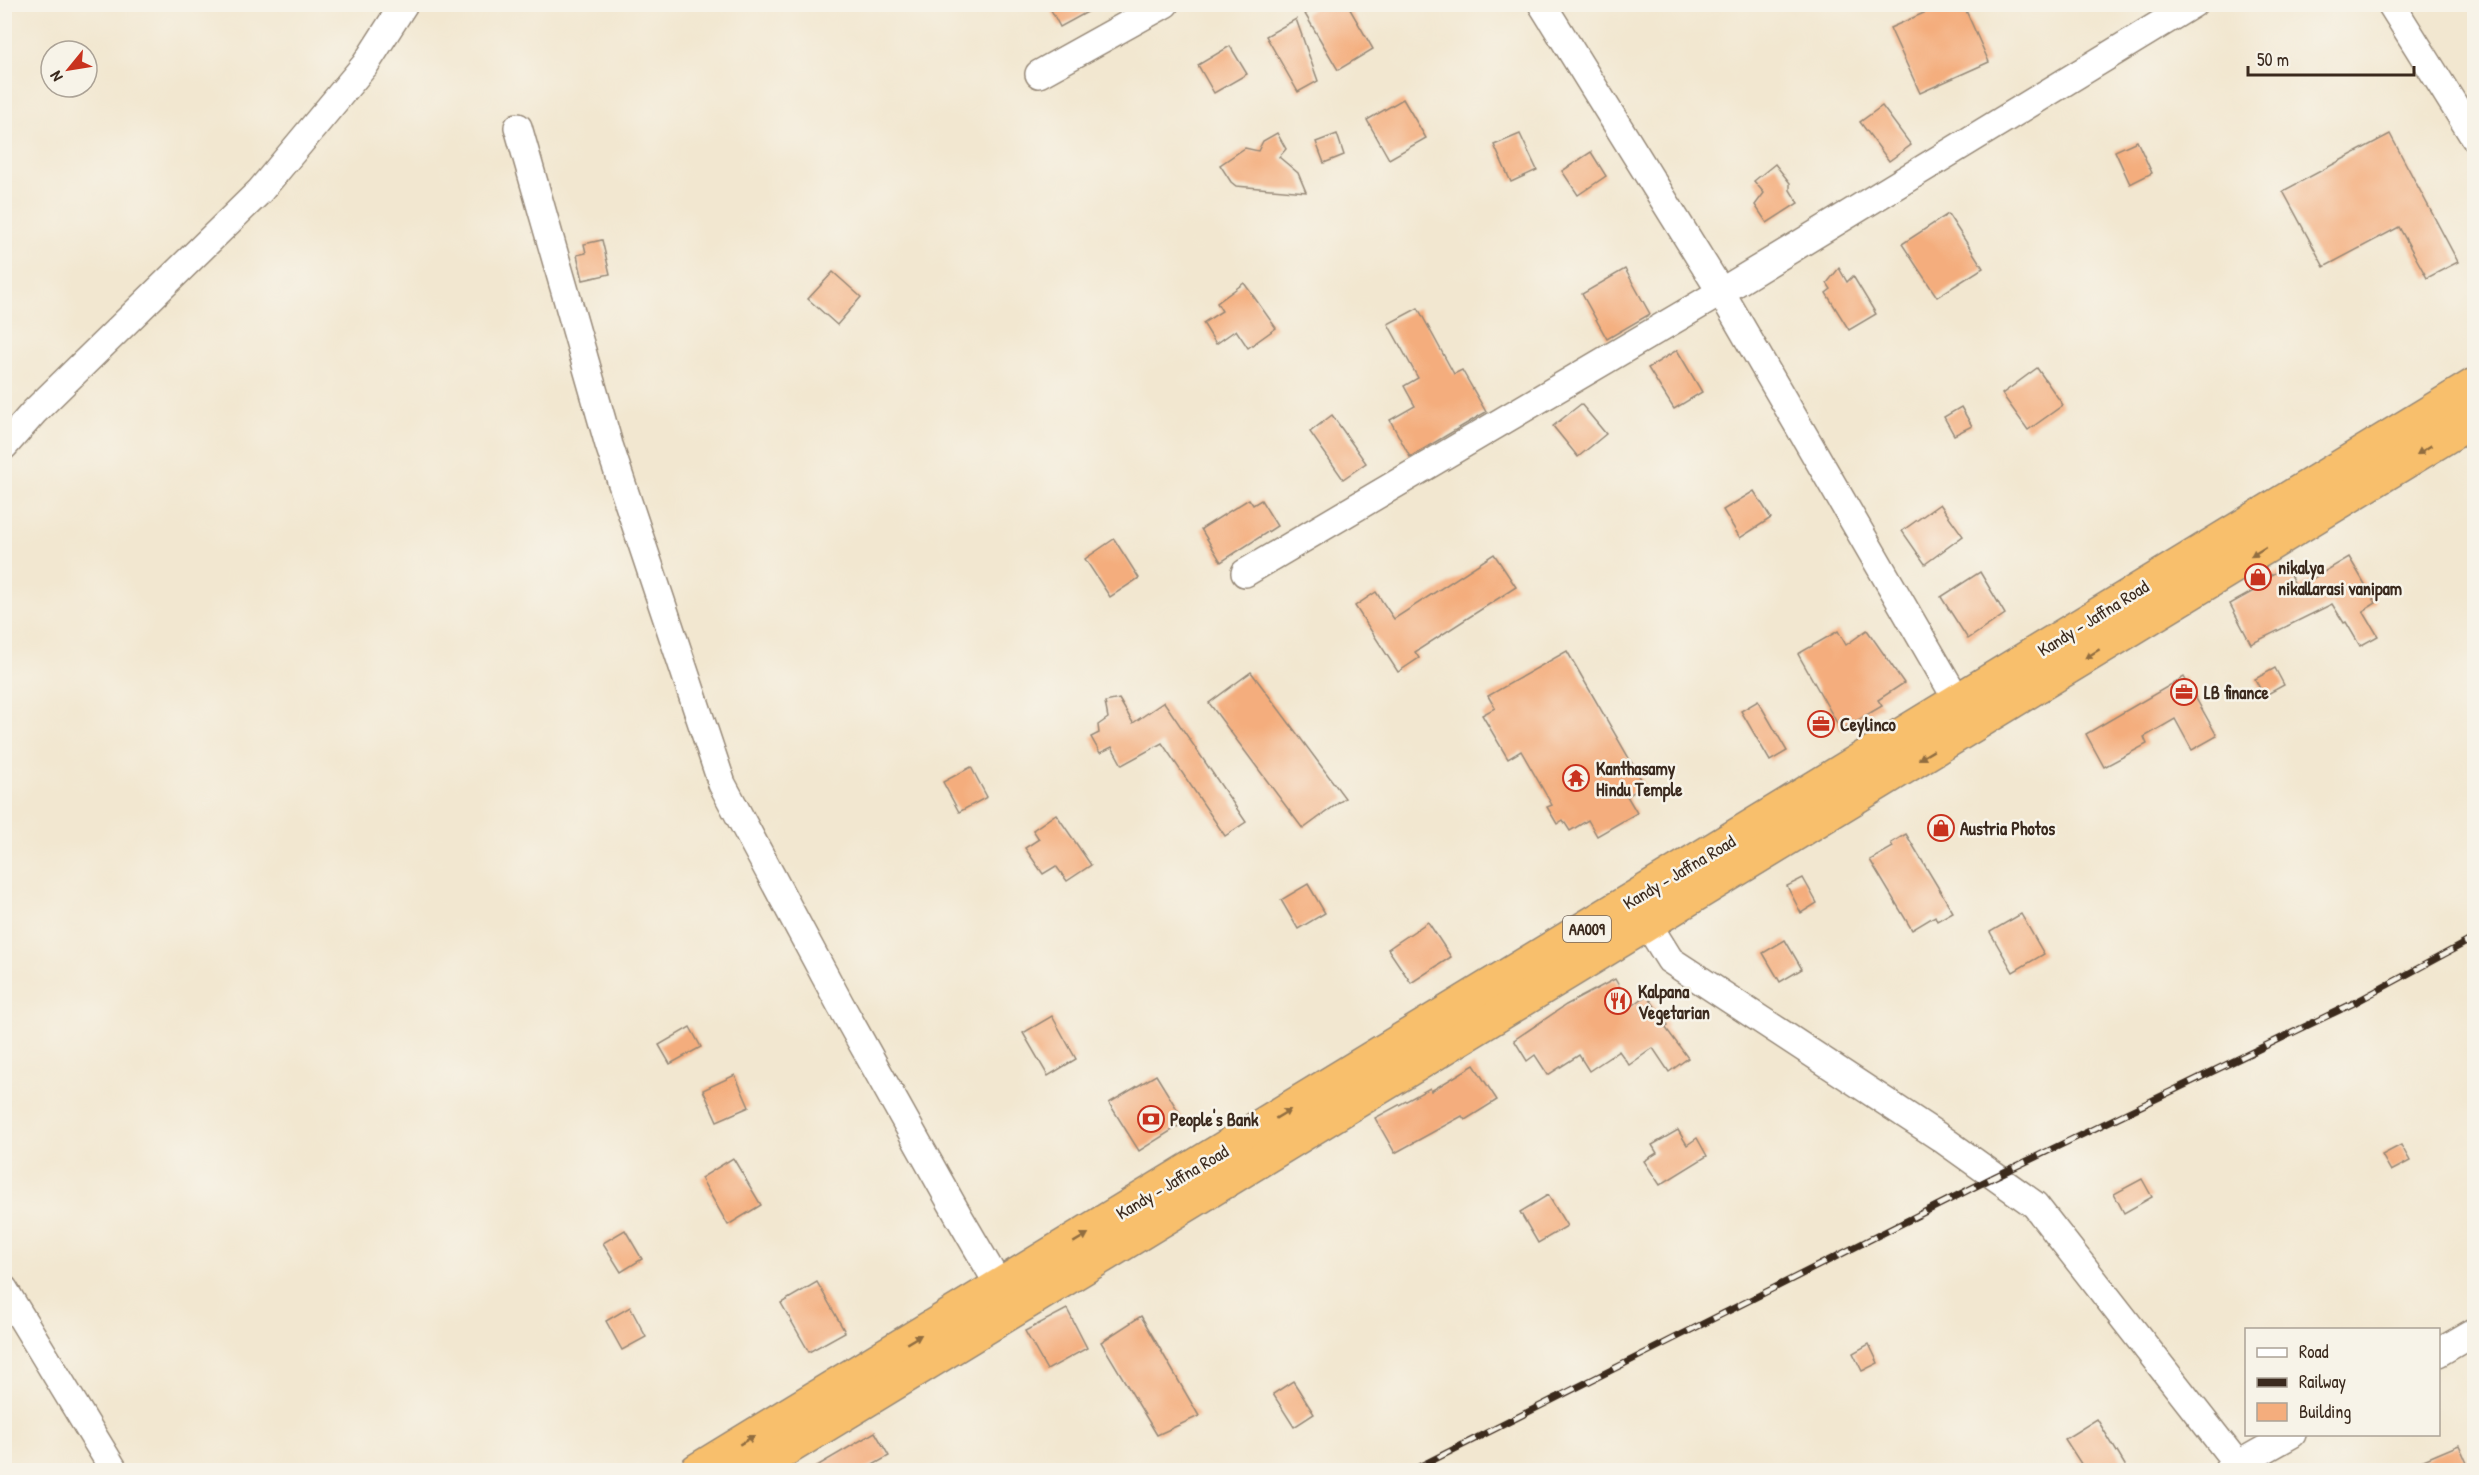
<svg xmlns="http://www.w3.org/2000/svg" width="2479" height="1475" viewBox="0 0 2479 1475" font-family="'Patrick Hand',sans-serif">
  <style>
    .building { fill: #f4ad7d }
    .lines { fill: none; stroke-linecap: round; stroke-linejoin: round }
    .minor-casing { stroke: #968877; stroke-width: 30 }
    .highway-casing { stroke: #968877; stroke-width: 36 }
    .minor { stroke: #fff; stroke-width: 27 }
    .highway { stroke: #f8bf6c; stroke-width: 33 }
    .rail-casing { stroke: #3b2a1e; stroke-width: 7 }
    .rail { stroke: #f7f3e8; stroke-width: 4.5; stroke-dasharray: 14; stroke-linecap: butt }
    .oneway { fill: #906d41 }
    .labels { text-anchor: middle; dominant-baseline: central; stroke-width: 5; stroke-linejoin: round; paint-order: stroke }
    .shield { fill: #f7f3e8; stroke: #73665b; stroke-width: 1.5 }
    .shield-label { font-size: 16px; font-weight: bold; fill: #3b2a1e }
    .poi-label { font-size: 18px; font-weight: bold; fill: #3b2a1e; stroke: #f7f3e8; text-anchor: start }
    .street-label { font-size: 18px; fill: #3b2a1e; stroke: #f7f3e8 }
  </style>
  <rect width="100%" height="100%" fill="#f7f3e8"/>
  <filter id="ink" filterUnits="userSpaceOnUse"><feTurbulence type="fractalNoise" baseFrequency=".0167" numOctaves="2"/><feDisplacementMap in="SourceGraphic" scale="12" xChannelSelector="R" yChannelSelector="G"/><feConvolveMatrix kernelMatrix="1 2 1 2 8 2 1 2 1" color-interpolation-filters="sRGB"/></filter>
  <filter id="wash" filterUnits="userSpaceOnUse"><feTurbulence type="fractalNoise" baseFrequency=".008" numOctaves="4" result="noise"/><feDisplacementMap in="SourceGraphic" scale="24" xChannelSelector="R" yChannelSelector="G"/><feGaussianBlur stdDeviation="1.35" result="paint"/><feColorMatrix in="noise" values="0 0 0 0 0 0 0 0 0 0 0 0 0 0 0 0 0 1.4 0 .05"/><feComposite in="paint" operator="in"/></filter>
  <g filter="url(#wash)">
    <rect width="100%" height="100%" fill="#f2e7d0"/>
    <g id="blocks">
      <g class="building">
        <path d="M1048 4H1102L1060 27Z"/>
        <path d="M1321 4H1347L1373 49 1338 70 1305 14Z"/>
        <path d="M1944 4H1963L1989 62 1920 93 1890 28Z"/>
        <path d="M1296 19 1318 81 1298 92 1266 36Z"/>
        <path d="M1230 46 1247 74 1214 93 1198 65Z"/>
        <path d="M1403 99 1426 138 1389 159 1367 120Z"/>
        <path d="M1882 106 1911 145 1889 161 1860 122Z"/>
        <path d="M1277 133 1286 149 1279 157 1298 173 1306 192 1236 186 1231 182 1220 165 1245 148 1258 151 1263 141Z"/>
        <path d="M1337 134 1344 155 1324 163 1316 142Z"/>
        <path d="M1520 134 1537 170 1511 182 1494 145Z"/>
        <path d="M2390 134 2458 262 2427 278 2399 227 2324 267 2283 191Z"/>
        <path d="M2137 141 2152 173 2130 184 2115 151Z"/>
        <path d="M1591 152 1606 176 1578 195 1562 171Z"/>
        <path d="M1775 164 1790 183V190L1798 203 1767 223 1755 205 1764 193 1754 181Z"/>
        <path d="M1948 214 1983 268 1937 297 1902 244Z"/>
        <path d="M602 240 610 274 583 280 577 255 586 253 584 244Z"/>
        <path d="M1839 268 1847 282 1853 276 1876 314 1849 330 1826 293 1831 289 1827 283Z"/>
        <path d="M1625 269 1650 314 1607 339 1582 294Z"/>
        <path d="M833 272 861 297 837 325 808 299Z"/>
        <path d="M1244 283 1276 328 1248 348 1236 330 1216 344 1203 323 1222 311 1217 303Z"/>
        <path d="M1418 308 1454 374 1462 370 1486 412 1410 457 1390 420 1415 406 1404 386 1418 378 1388 324Z"/>
        <path d="M1677 350 1702 392 1674 409 1648 368Z"/>
        <path d="M2037 368 2063 405 2028 430 2002 394Z"/>
        <path d="M1581 404 1606 434 1578 457 1553 426Z"/>
        <path d="M1961 407 1972 426 1954 435 1944 417Z"/>
        <path d="M1332 415 1366 463 1343 479 1310 432Z"/>
        <path d="M1754 491 1771 518 1740 538 1723 510Z"/>
        <path d="M1249 499 1253 505 1261 500 1277 526 1221 562 1201 529Z"/>
        <path d="M1940 504 1963 536 1925 564 1902 531Z"/>
        <path d="M1114 539 1139 578 1110 597 1085 559Z"/>
        <path d="M1494 554 1516 587 1415 652 1419 658 1398 672 1355 606 1376 592 1394 619Z"/>
        <path d="M2349 557 2376 603 2363 611 2378 636 2360 646 2346 622 2344 623 2332 604 2251 644 2230 604 2270 582 2267 577 2286 567 2297 588Z"/>
        <path d="M1980 572 2005 614 1968 639 1941 597Z"/>
        <path d="M1867 630 1904 683 1878 700 1882 706 1841 730 1798 654 1838 631 1846 645Z"/>
        <path d="M1567 651 1645 786 1627 796 1637 813 1597 836 1588 820 1570 831 1563 820 1557 824 1547 807 1552 805 1521 751 1508 759 1482 715 1495 708 1488 696Z"/>
        <path d="M2275 668 2284 685 2264 696 2255 679Z"/>
        <path d="M1251 672 1345 798 1303 829 1209 703Z"/>
        <path d="M2184 677 2217 736 2192 750 2175 719 2144 737 2147 744 2104 767 2086 734Z"/>
        <path d="M1119 699 1133 723 1164 702 1246 822 1225 836 1162 743 1122 765 1112 747 1100 753 1091 737 1099 733 1098 725 1108 718 1105 702Z"/>
        <path d="M1758 701 1787 751 1770 761 1741 711Z"/>
        <path d="M971 767 987 797 959 812 943 782Z"/>
        <path d="M1056 814 1091 865 1067 881 1056 866 1043 874 1025 848 1039 839 1033 830Z"/>
        <path d="M1906 834 1953 912 1937 921 1935 916 1912 930 1870 860 1893 847 1891 843Z"/>
        <path d="M1803 878 1817 903 1801 913 1787 886Z"/>
        <path d="M1308 884 1325 913 1298 929 1281 900Z"/>
        <path d="M2021 914 2044 954 2013 972 1990 932Z"/>
        <path d="M1428 922 1451 957 1411 983 1388 949Z"/>
        <path d="M1785 940 1802 969 1780 982 1763 953Z"/>
        <path d="M1615 979 1631 1007 1647 995 1668 1025 1665 1027 1688 1058 1669 1072 1653 1048 1629 1065 1619 1051 1589 1071 1579 1055 1548 1075 1535 1055 1527 1061 1514 1040 1566 1005Z"/>
        <path d="M1052 1016 1076 1059 1048 1076 1023 1033Z"/>
        <path d="M690 1027 701 1047 670 1064 659 1045Z"/>
        <path d="M1474 1065 1497 1100 1465 1120 1462 1116 1395 1153 1375 1118 1430 1088 1431 1091Z"/>
        <path d="M735 1075 749 1107 717 1121 703 1090Z"/>
        <path d="M1156 1075 1185 1122 1139 1151 1109 1103Z"/>
        <path d="M1678 1130 1687 1145 1697 1138 1707 1156 1660 1185 1644 1161 1657 1153 1652 1145Z"/>
        <path d="M2401 1145 2410 1161 2391 1171 2382 1155Z"/>
        <path d="M733 1158 761 1205 728 1225 701 1178Z"/>
        <path d="M2142 1179 2152 1197 2124 1213 2114 1194Z"/>
        <path d="M1548 1195 1567 1226 1538 1243 1520 1212Z"/>
        <path d="M625 1230 642 1259 621 1272 603 1243Z"/>
        <path d="M817 1282 845 1332 809 1352 781 1303Z"/>
        <path d="M630 1307 646 1337 622 1350 606 1321Z"/>
        <path d="M1067 1309 1087 1348 1047 1370 1025 1331Z"/>
        <path d="M1141 1316 1199 1416 1157 1435 1101 1342Z"/>
        <path d="M1869 1344 1878 1363 1862 1371 1853 1353Z"/>
        <path d="M1293 1381 1314 1414 1294 1427 1273 1394Z"/>
        <path d="M2097 1419 2128 1470H2085L2065 1439Z"/>
        <path d="M875 1432 889 1456 864 1470H810Z"/>
        <path d="M2459 1445 2470 1470H2400Z"/>
      </g>
    </g>
  </g>
  <g filter="url(#ink)">
    <use href="#blocks" fill-opacity="0" stroke="#968877" stroke-width="1.5"/>
    <g class="lines">
      <defs>
        <g id="minor">
          <path d="M1542 4 1721 292 1967 717"/>
          <path d="M2391 4 2474 137"/>
          <path d="M1039 74 1165 4"/>
          <path d="M518 127 609 445 722 784 840 1004 958 1215 1000 1287"/>
          <path d="M4 446 34 412 260 191 365 65 404 4"/>
          <path d="M1245 573 1721 292 2193 4"/>
          <path d="M1637 907 1670 960 1941 1138 2035 1205 2242 1470"/>
          <path d="M4 1289 114 1470"/>
          <path d="M2438 1353 2474 1332"/>
          <path d="M2228 1470 2292 1434"/>
        </g>
        <g id="highway">
          <path d="M697 1470 2474 385"/>
          <path d="M752 1470 2474 420"/>
        </g>
      </defs>
      <use href="#minor" class="minor-casing"/>
      <use href="#highway" class="highway-casing"/>
      <use href="#minor" class="minor"/>
      <use href="#highway" class="highway"/>
      <defs>
        <path id="rail" d="M1413 1470 1994 1177 2356 1002 2474 938"/>
      </defs>
      <use href="#rail" class="rail-casing"/>
      <use href="#rail" class="rail"/>
    </g>
    <defs><path id="oneway-solid" d="M-6-.8H1V-3.2L6.5 0L1 3.2V.8H-6Z" transform="scale(1.5)"/></defs>
    <g class="oneway">
      <use href="#oneway-solid" transform="translate(2424 450) rotate(148)"/>
      <use href="#oneway-solid" transform="translate(2258 552) rotate(148)"/>
      <use href="#oneway-solid" transform="translate(2092 654) rotate(148)"/>
      <use href="#oneway-solid" transform="translate(1926 755) rotate(149)"/>
      <use href="#oneway-solid" transform="translate(1283 1114) rotate(-31)"/>
      <use href="#oneway-solid" transform="translate(1081 1238) rotate(-31)"/>
      <use href="#oneway-solid" transform="translate(914 1339) rotate(-31)"/>
      <use href="#oneway-solid" transform="translate(747 1440) rotate(-31)"/>
    </g>
  </g>
  <defs>
    <symbol id="shop-ring" viewBox="-11 -11 22 22"><circle r="9.5" fill="#f7f3e8" stroke="#c8321e" stroke-width="1.5"/><path d="M-5-2.5h2.3a2.7 3.5 0 0 1 5.4 0H5L5.5 6h-11ZM-1.5-2.5h3a1.5 2.3 0 0 0-3 0Z" fill="#c8321e"/></symbol>
    <symbol id="office-ring" viewBox="-11 -11 22 22"><circle r="9.5" fill="#f7f3e8" stroke="#c8321e" stroke-width="1.5"/><path d="M-6-3h4V-5.5h4V-3h4V5H-6ZM-1-4.5V-3h2v-1.5ZM-6 0V1H6V0Z" fill="#c8321e"/></symbol>
    <symbol id="temple-ring" viewBox="-11 -11 22 22"><circle r="9.5" fill="#f7f3e8" stroke="#c8321e" stroke-width="1.5"/><path d="M0-6L5-2H3V0L6.5 2.5H4V6H1.5V3h-3V6H-4V2.5H-6.5L-3 0V-2H-5Z" fill="#c8321e"/></symbol>
    <symbol id="restaurant-ring" viewBox="-11 -11 22 22"><circle r="9.5" fill="#f7f3e8" stroke="#c8321e" stroke-width="1.5"/><path d="M-5-6h1v4h1v-4h1v4h1v-4h1v5L-1.5 .5V6h-2V.5L-5-1ZM5-6V6H3V1.5H1.5Q1.5-4 5-6Z" fill="#c8321e"/></symbol>
    <symbol id="bank-ring" viewBox="-11 -11 22 22"><circle r="9.5" fill="#f7f3e8" stroke="#c8321e" stroke-width="1.5"/><path d="M-6-4H6V4H-6ZM0-2.3a2.3 2.3 0 1 0 0 4.6a2.3 2.3 0 1 0 0-4.6Z" fill="#c8321e"/></symbol>
  </defs>
  <g fill-rule="evenodd">
    <use href="#shop-ring" x="2243" y="562" width="30" height="30"/>
    <use href="#office-ring" x="2169" y="677" width="30" height="30"/>
    <use href="#office-ring" x="1806" y="709" width="30" height="30"/>
    <use href="#temple-ring" x="1561" y="763" width="30" height="30"/>
    <use href="#shop-ring" x="1926" y="813" width="30" height="30"/>
    <use href="#restaurant-ring" x="1603" y="986" width="30" height="30"/>
    <use href="#bank-ring" x="1136" y="1104" width="30" height="30"/>
  </g>
  <g class="labels">
    <rect class="shield" x="1563" y="916" width="48" height="26" rx="4.5"/>
    <g class="shield-label">
      <text x="1587" y="929">AA009</text>
    </g>
    <g class="poi-label">
      <text x="2278" y="567">nikalya<tspan x="2278" dy="21">nikallarasi vanipam</tspan></text>
      <text x="2204" y="692">LB finance</text>
      <text x="1840" y="724">Ceylinco</text>
      <text x="1596" y="768">Kanthasamy<tspan x="1596" dy="21">Hindu Temple</tspan></text>
      <text x="1960" y="828">Austria Photos</text>
      <text x="1638" y="991">Kalpana<tspan x="1638" dy="21">Vegetarian</tspan></text>
      <text x="1170" y="1119">People's Bank</text>
    </g>
    <g class="street-label">
      <text transform="translate(2093 618) rotate(-32)">Kandy - Jaffna Road</text>
      <text transform="translate(1679 872) rotate(-31)">Kandy - Jaffna Road</text>
      <text transform="translate(1172 1182) rotate(-31)">Kandy - Jaffna Road</text>
    </g>
  </g>
  <rect width="2479" height="1475" fill="none" stroke="#f7f3e8" stroke-width="24"/>
  <rect x="2245" y="1328" width="195" height="108" fill="#f7f3e8" stroke="#aca397" stroke-width="1.5"/>
  <rect x="2257" y="1348" width="30" height="9" fill="#ffffff" stroke="#aca397" stroke-width="1.5"/>
  <text x="2299" y="1358" font-size="18" fill="#3b2a1e">Road</text>
  <rect x="2257" y="1378" width="30" height="9" fill="#3b2a1e" stroke="#aca397" stroke-width="1.5"/>
  <text x="2299" y="1388" font-size="18" fill="#3b2a1e">Railway</text>
  <rect x="2257" y="1403" width="30" height="18" fill="#f4ad7d" stroke="#aca397" stroke-width="1.5"/>
  <text x="2299" y="1418" font-size="18" fill="#3b2a1e">Building</text>
  <g transform="translate(69 69) rotate(240)"><circle r="28" fill="#f7f3e8" stroke="#aca397" stroke-width="1.5"/>
  <path d="M0-4.5L10 22L0 15L-10 22Z" fill="#c8321e"/>
  <text y="-9" font-size="16" font-weight="bold" text-anchor="middle" fill="#3b2a1e">N</text>
  </g>
  <path d="M2248 66v9h166v-9" fill="none" stroke="#3b2a1e" stroke-width="3"/>
  <text x="2257" y="66" font-size="18" fill="#3b2a1e" stroke="#f7f3e8" stroke-width="4.5" paint-order="stroke">50 m</text>
</svg>
